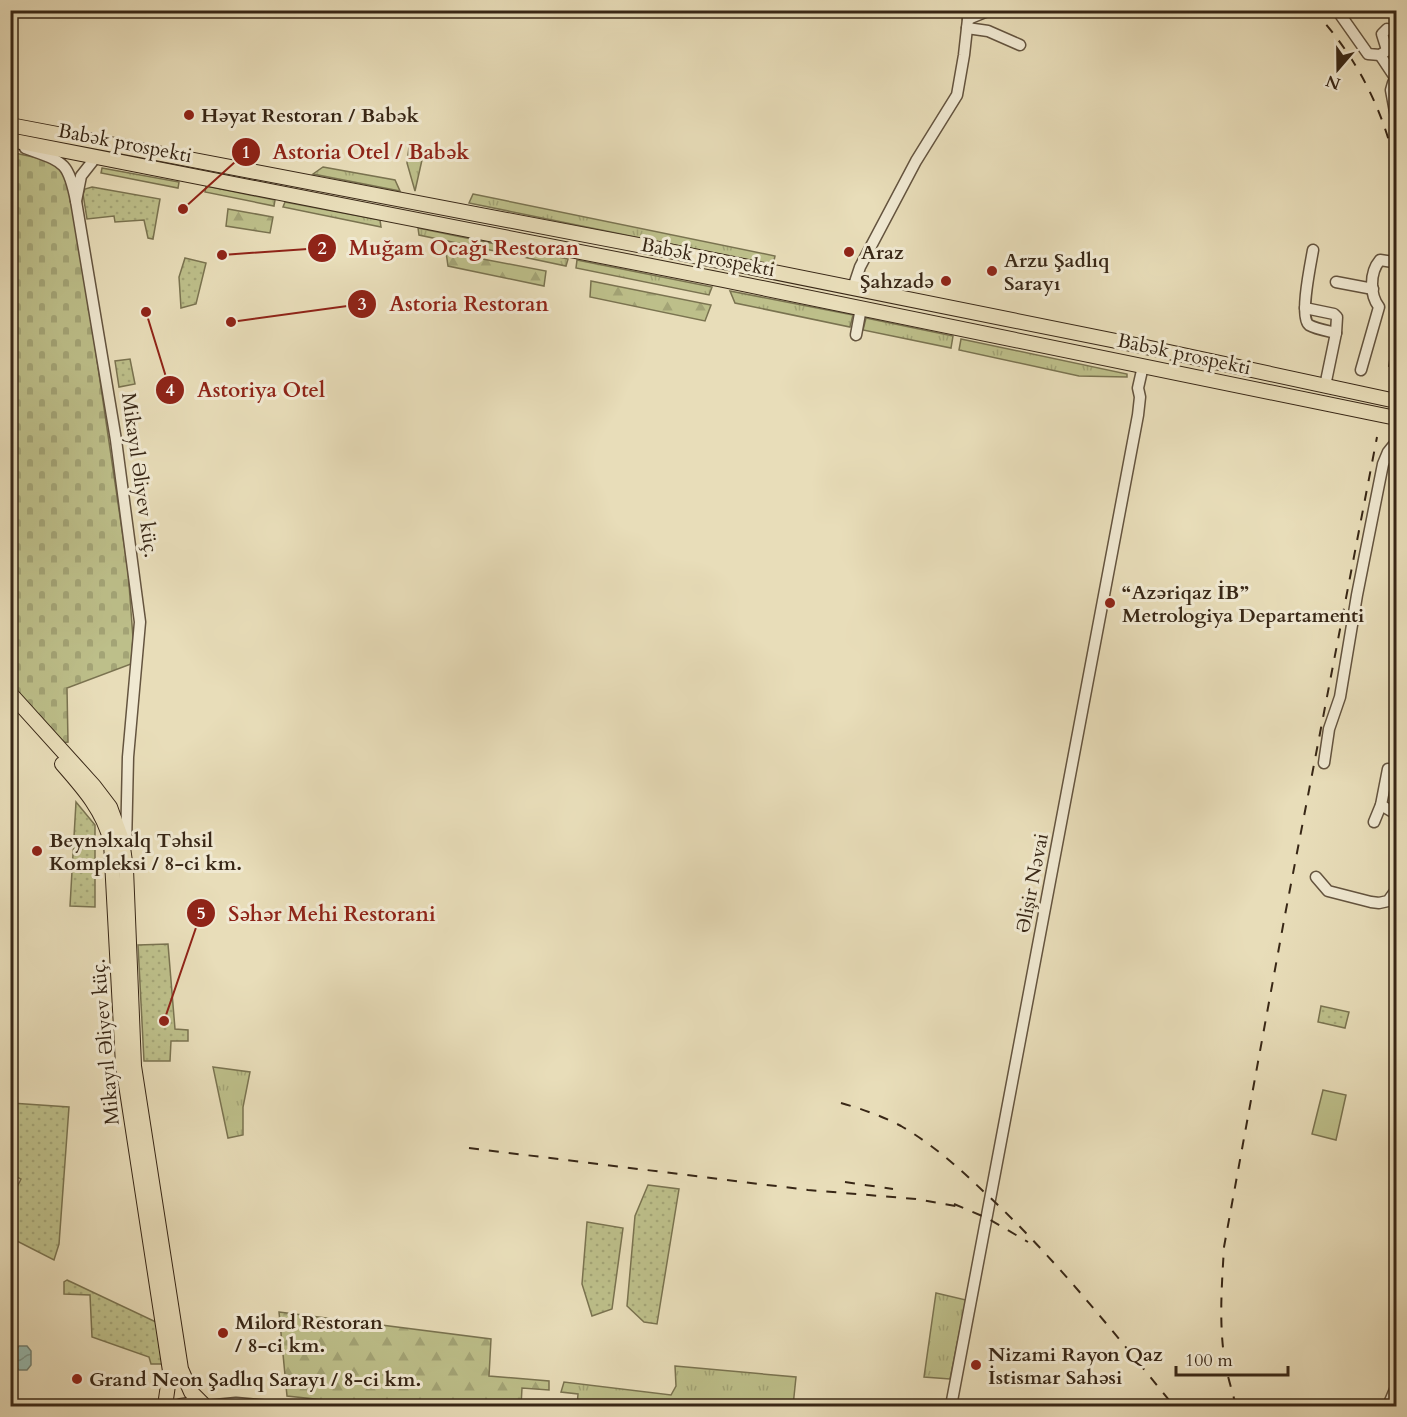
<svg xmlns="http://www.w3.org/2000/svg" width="1407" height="1417" viewBox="0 0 1407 1417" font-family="Cardo,serif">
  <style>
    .grass { fill: url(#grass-tufts); stroke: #7a7350; stroke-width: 1.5 }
    .forest { fill: url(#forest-firs); stroke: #7a7350; stroke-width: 1.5 }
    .cemetery { fill: url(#cemetery-stones); stroke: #7a7350; stroke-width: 1.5 }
    .park { fill: url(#park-dots); stroke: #7a7350; stroke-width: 1.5 }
    .pitch { fill: #bdbf8a; stroke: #7a7350; stroke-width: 1.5 }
    .water { fill: url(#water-waves); stroke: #718073; stroke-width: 1.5 }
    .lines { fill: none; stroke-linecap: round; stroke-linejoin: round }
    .minor-casing { stroke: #64543f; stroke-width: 13 }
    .major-casing { stroke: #382716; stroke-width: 16 }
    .minor { stroke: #f0e9d2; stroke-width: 10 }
    .major { stroke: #e8ddb9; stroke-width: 14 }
    .rail { stroke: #382716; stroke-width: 2; stroke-dasharray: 10 10; stroke-linecap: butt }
    .poi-dot { fill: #8f2418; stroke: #f0e9d2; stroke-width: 2 }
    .labels { text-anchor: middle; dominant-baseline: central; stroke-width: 6; stroke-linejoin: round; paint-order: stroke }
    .poi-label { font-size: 20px; font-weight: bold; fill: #382716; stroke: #f0e9d2; text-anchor: start }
    .street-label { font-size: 20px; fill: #382716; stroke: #f0e9d2 }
    .leader { fill: none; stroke: #8f2418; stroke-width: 2 }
    .callout-dot { fill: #8f2418; stroke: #f0e9d2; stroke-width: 2 }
    .mark-label { font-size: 18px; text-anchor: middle; font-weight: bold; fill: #fff }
    .callout-label { font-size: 21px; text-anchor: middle; font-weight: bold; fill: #8f2418; stroke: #f0e9d2; stroke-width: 6; stroke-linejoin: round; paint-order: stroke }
  </style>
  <defs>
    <pattern id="grass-tufts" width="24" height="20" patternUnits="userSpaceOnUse" patternTransform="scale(1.5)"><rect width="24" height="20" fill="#bdbf8a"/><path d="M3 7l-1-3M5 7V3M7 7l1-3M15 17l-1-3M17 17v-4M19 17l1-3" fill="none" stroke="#a3a476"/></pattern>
    <pattern id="forest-firs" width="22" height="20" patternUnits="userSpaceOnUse" patternTransform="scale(1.5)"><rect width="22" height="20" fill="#bdbf8a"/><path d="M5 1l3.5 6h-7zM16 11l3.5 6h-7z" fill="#a3a476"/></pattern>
    <pattern id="cemetery-stones" width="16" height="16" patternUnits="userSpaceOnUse" patternTransform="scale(1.5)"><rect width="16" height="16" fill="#bdbf8a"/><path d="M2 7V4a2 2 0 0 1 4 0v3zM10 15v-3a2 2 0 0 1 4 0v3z" fill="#a3a476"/></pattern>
    <pattern id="park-dots" width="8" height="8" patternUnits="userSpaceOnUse" patternTransform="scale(1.5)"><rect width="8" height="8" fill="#bdbf8a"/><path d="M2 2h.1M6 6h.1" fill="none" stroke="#a3a476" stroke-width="1.8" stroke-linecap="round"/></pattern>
    <pattern id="water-waves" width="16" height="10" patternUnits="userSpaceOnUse" patternTransform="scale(1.5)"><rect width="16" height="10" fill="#97bbb1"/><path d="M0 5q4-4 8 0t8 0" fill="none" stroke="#7c988f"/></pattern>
  </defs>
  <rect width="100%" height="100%" fill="#e8ddb9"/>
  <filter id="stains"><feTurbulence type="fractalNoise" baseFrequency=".00333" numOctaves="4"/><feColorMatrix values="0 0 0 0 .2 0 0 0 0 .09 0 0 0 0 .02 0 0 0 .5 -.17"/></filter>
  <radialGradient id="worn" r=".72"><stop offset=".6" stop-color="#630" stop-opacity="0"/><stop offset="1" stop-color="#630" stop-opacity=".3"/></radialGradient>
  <g class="grass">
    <path d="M409 147 424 151 415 191 407 163Z"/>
    <path d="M323 167 395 180 400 191 313 174Z"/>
    <path d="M102 168 179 182 178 188 101 173Z"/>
    <path d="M206 186 275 200 274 206 205 192Z"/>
    <path d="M473 194 775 256 773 265 469 203Z"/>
    <path d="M285 202 380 220 381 227 283 207Z"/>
    <path d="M418 228 568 259 566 266 419 235Z"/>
    <path d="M577 260 712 287 709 295 576 268Z"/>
    <path d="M730 291 853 315 850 327 735 303Z"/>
    <path d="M866 318 953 336 951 348 863 330Z"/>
    <path d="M961 339 1127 374V377L1079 376 959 350Z"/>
    <path d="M213 1067 250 1072 243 1107V1135L228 1138Z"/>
    <path d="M936 1293 966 1300 950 1379 924 1377Z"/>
    <path d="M675 1366 796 1377 793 1406H577L578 1394 561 1392 564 1382 671 1395 676 1386Z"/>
  </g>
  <g class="forest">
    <path d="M228 209 273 217 270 233 226 226Z"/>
    <path d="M446 252 546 271 544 286 448 266Z"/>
    <path d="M591 281 711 305 705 321 590 297Z"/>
    <path d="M279 1312 491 1339 489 1376 549 1381V1390L522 1388 521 1406H380L287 1396Z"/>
  </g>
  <path class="cemetery" d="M10 152 52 161 62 169 73 197 128 571 133 638 131 664 67 688 68 742 62 743 11 685Z"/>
  <g class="park">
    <path d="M92 187 160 199 153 239 148 238 144 220 115 222 114 216 87 219 83 194 85 189Z"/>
    <path d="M185 258 206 263 196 304 181 308 179 277Z"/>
    <path d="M130 359 135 384 119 387 115 361Z"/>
    <path d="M76 802 95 825V907L70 906Z"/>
    <path d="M168 944 175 1029 188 1030V1041H171L170 1061H144L138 945Z"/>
    <path d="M1321 1006 1349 1012 1345 1028 1318 1022Z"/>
    <path d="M11 1103 69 1107 59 1244 54 1260 11 1238V1199L21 1179 11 1174Z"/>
    <path d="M648 1185 679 1189 657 1324 644 1322 627 1306 635 1216Z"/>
    <path d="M587 1222 623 1228 612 1309 592 1316 582 1284Z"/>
    <path d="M67 1280 156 1322 162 1364H151L149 1357 92 1337 90 1295 64 1294V1282Z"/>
  </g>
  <path class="pitch" d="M1323 1090 1346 1095 1336 1140 1312 1134Z"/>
  <path class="water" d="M19 1346H27L31 1351V1365L27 1370H19L14 1365V1352Z"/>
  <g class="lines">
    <defs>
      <g id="minor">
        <path d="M1337 10 1368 54 1380 55 1396 45"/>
        <path d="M968 19 990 10"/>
        <path d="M967 28 988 31 1020 45"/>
        <path d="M1387 29 1382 34 1387 50"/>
        <path d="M1380 55 1396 79"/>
        <path d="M1396 81 1393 83 1391 90 1396 117"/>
        <path d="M25 148C63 162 68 160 76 201L81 176 96 157"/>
        <path d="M76 201 116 440 140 622 128 757 126 846"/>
        <path d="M1313 250C1311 262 1299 318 1309 325 1316 329 1328 331 1336 333"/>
        <path d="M1336 282 1373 289"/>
        <path d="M853 288 860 267 916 161 957 95 964 55 969 10"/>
        <path d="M1305 308 1334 314 1337 317 1336 333 1325 386"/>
        <path d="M856 335 861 308"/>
        <path d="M1361 370 1379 307C1370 295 1369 273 1380 260L1393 262"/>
        <path d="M1324 763 1329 729 1340 697 1357 595 1383 464 1388 452 1396 442"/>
        <path d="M1381 805 1396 814"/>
        <path d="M1374 822 1381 805 1388 769"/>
        <path d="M1316 877 1328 891 1371 902 1379 903 1388 901 1396 890"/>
        <path d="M205 1406 236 1403 270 1406"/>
        <path d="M951 1406 1138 415 1140 397 1138 388 1143 366"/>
        <path d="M1388 1406 1396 1387"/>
      </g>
      <g id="major">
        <path d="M10 125 659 249 1141 346 1396 401"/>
        <path d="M10 140 723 280 1396 418"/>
        <path d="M10 693 94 786 110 807 122 840 126 869 134 1066 181 1369 191 1392 205 1406"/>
        <path d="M62 764C83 788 103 810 111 842L123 1065 170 1371 165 1406"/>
        <path d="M180 1406 197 1404 205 1406"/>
      </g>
    </defs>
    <use href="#minor" class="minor-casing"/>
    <use href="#major" class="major-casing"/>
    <use href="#minor" class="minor"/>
    <use href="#major" class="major"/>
    <g class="rail">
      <path d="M1313 10C1355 54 1383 108 1396 168"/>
      <path d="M1389 367 1396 319"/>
      <path d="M841 1103C862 1109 882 1116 901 1126 932 1144 958 1167 983 1191 1054 1256 1113 1332 1174 1406"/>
      <path d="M469 1148 808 1190 916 1199 961 1207"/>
      <path d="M845 1182 893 1189"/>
      <path d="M954 1204 987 1218 1028 1242"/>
      <path d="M1236 1406C1232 1390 1226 1372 1224 1356 1219 1319 1222 1283 1224 1247L1285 915 1377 437"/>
    </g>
  </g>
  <g class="poi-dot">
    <circle cx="189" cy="115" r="6"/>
    <circle cx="849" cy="252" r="6"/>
    <circle cx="992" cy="271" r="6"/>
    <circle cx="946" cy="281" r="6"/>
    <circle cx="1110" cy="603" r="6"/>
    <circle cx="37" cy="851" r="6"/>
    <circle cx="223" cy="1333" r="6"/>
    <circle cx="976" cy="1365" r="6"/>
    <circle cx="77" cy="1379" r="6"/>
  </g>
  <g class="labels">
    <g class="poi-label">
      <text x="201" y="115">Həyat Restoran / Babək</text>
      <text x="861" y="252">Araz</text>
      <text x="1004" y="260">Arzu Şadlıq<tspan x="1004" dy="23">Sarayı</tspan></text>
      <text x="934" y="281" text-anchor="end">Şahzadə</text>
      <text x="1122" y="592">“Azəriqaz İB”<tspan x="1122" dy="23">Metrologiya Departamenti</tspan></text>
      <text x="49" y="840">Beynəlxalq Təhsil<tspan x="49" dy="23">Kompleksi / 8-ci km.</tspan></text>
      <text x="235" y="1322">Milord Restoran<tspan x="235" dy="23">/ 8-ci km.</tspan></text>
      <text x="988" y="1354">Nizami Rayon Qaz<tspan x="988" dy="23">İstismar Sahəsi</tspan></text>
      <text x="89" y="1379">Grand Neon Şadlıq Sarayı / 8-ci km.</text>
    </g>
    <g class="street-label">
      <text transform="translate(125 143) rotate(11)">Babək prospekti</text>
      <text transform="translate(708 257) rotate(11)">Babək prospekti</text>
      <text transform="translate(1184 354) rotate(12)">Babək prospekti</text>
      <text transform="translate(140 475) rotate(82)">Mikayıl Əliyev küç.</text>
      <text transform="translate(1032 883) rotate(-79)">Əlişir Nəvai</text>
      <text transform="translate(105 1042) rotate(-95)">Mikayıl Əliyev küç.</text>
    </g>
  </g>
  <path class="leader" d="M183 209L246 152M222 255L322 248M231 322L362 304M146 312L170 390M164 1021L201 913"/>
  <g class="callout-dot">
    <circle cx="183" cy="209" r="6"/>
    <circle cx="222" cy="255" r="6"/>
    <circle cx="231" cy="322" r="6"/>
    <circle cx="146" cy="312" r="6"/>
    <circle cx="164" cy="1021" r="6"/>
    <circle cx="246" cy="152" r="15"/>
    <circle cx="322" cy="248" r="15"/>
    <circle cx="362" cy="304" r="15"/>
    <circle cx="170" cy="390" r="15"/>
    <circle cx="201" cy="913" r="15"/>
  </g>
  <g class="mark-label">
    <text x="246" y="158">1</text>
    <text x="322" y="254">2</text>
    <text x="362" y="310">3</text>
    <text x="170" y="396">4</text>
    <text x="201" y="919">5</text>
  </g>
  <g class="callout-label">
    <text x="371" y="159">Astoria Otel / Babək</text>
    <text x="464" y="255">Muğam Ocağı Restoran</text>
    <text x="469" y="311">Astoria Restoran</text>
    <text x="261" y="397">Astoriya Otel</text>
    <text x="332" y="921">Səhər Mehi Restorani</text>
  </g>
  <rect width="1407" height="1417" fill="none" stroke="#e8ddb9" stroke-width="36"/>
  <rect x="12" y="12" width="1383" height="1393" fill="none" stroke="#382716" stroke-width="3"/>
  <rect x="18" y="18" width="1371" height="1381" fill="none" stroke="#382716" stroke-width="1.5"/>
  <g transform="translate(1338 69) rotate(200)" stroke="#f0e9d2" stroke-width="4.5" paint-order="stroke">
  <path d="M0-4.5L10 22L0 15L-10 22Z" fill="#382716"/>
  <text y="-9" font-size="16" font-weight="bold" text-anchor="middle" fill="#382716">N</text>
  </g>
  <path d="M1176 1366v9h112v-9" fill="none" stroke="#382716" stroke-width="3"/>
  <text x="1185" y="1366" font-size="18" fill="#382716" stroke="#f0e9d2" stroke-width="4.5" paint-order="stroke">100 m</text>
  <rect width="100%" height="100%" filter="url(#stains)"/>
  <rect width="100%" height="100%" fill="url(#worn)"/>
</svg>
